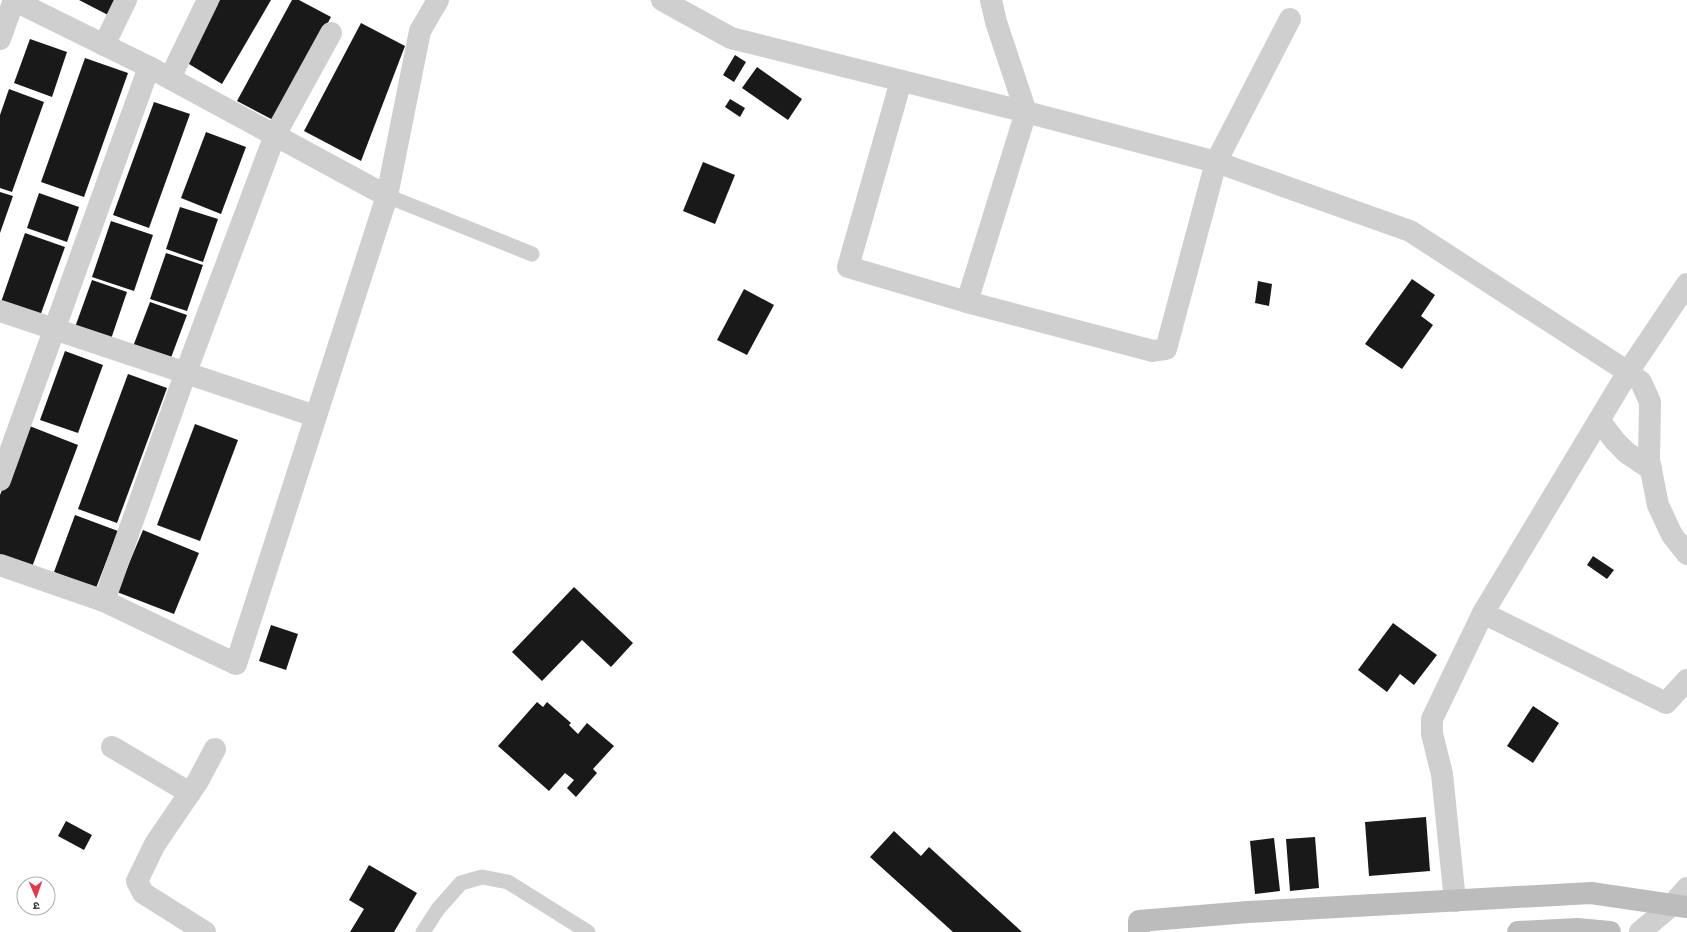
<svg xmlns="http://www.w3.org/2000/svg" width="1687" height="932" viewBox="0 0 1687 932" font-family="'Archivo Narrow','Noto Sans Devanagari',sans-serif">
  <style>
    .building { fill: #191919 }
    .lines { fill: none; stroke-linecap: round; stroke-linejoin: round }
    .lane { stroke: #cfcfcf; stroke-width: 15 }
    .street { stroke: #cfcfcf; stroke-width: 22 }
    .secondary { stroke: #bcbcbc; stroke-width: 22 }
  </style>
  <rect width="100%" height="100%" fill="#fff"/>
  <g class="building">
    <path d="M79 0H119L110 16Z"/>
    <path d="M220 0H271L222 84 184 61Z"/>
    <path d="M292 0H299L331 17 275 121 237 101Z"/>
    <path d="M361 23 405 46 361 161 304 131Z"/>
    <path d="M30 39 67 52 52 97 14 83Z"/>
    <path d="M735 55 746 62 734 82 723 75Z"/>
    <path d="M85 58 128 73 84 197 41 182Z"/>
    <path d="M757 67 802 99 788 120 742 88Z"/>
    <path d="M9 89 44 102 12 192 0 188V115Z"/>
    <path d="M730 99 745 108 740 117 725 107Z"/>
    <path d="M154 102 190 114 149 228 113 215Z"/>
    <path d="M206 132 246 147 221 214 181 198Z"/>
    <path d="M703 162 735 175 715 224 683 211Z"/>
    <path d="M0 192 13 196 0 233Z"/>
    <path d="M39 193 79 207 67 242 27 228Z"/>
    <path d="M180 207 218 219 203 262 166 249Z"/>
    <path d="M111 221 153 235 134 291 92 277Z"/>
    <path d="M25 233 65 247 39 319 0 305Z"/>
    <path d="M166 253 203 265 187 311 150 299Z"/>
    <path d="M1412 279 1435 295 1421 316 1433 325 1402 369 1365 344Z"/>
    <path d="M92 280 127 292 110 342 74 330Z"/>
    <path d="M1258 281 1272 284 1269 306 1255 303Z"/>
    <path d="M744 289 774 305 747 355 717 340Z"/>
    <path d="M150 302 187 315 169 363 132 349Z"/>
    <path d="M65 351 103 365 78 433 40 420Z"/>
    <path d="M128 374 167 388 117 523 78 509Z"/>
    <path d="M195 424 238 440 200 541 157 525Z"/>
    <path d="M27 425 78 445 32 567 0 555V495Z"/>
    <path d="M75 515 118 531 96 588 54 572Z"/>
    <path d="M143 530 199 553 174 614 117 592Z"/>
    <path d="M1593 556 1614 570 1607 579 1587 565Z"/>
    <path d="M574 587 633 643 611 667 582 640 542 681 512 652Z"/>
    <path d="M1393 623 1437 655 1414 685 1400 674 1387 692 1358 670Z"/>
    <path d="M271 625 298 634 286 670 259 661Z"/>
    <path d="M537 702 543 707 547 702 571 723 569 725 578 734 587 723 614 746 593 769 597 773 576 797 567 788 574 780 565 773 549 791 498 746Z"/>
    <path d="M1533 706 1559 723 1533 763 1507 746Z"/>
    <path d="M1426 817 1430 871 1369 876 1365 822Z"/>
    <path d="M66 821 92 835 84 850 58 836Z"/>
    <path d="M894 831 921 856 929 847 1022 932H953L870 857Z"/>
    <path d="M1315 837 1319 888 1290 891 1286 839Z"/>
    <path d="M1274 838 1280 891 1255 894 1250 841Z"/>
    <path d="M369 865 417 893 394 932H350L364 909 349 900Z"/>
  </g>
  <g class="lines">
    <g class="lane">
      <path d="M387 196 532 254"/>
      <path d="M423 932 438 909 461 883 482 877 508 882 588 932"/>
    </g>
    <g class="street">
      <path d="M13 0 149 67 387 196"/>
      <path d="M662 0 731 38 1026 112 1216 162 1410 231 1628 372 1641 382 1650 402 1649 460 1658 505 1672 535 1687 554"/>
      <path d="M0 39 14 0"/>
      <path d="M104 45 126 0"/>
      <path d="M170 78 208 0"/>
      <path d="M901 81 848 267 967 302 1153 351 1166 349 1216 162 1290 19"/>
      <path d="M1687 284 1628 372 1483 613 1666 703 1687 680"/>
      <path d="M967 302 1026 112 996 22 991 0"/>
      <path d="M0 311 315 416"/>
      <path d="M1599 420 1615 441 1627 453 1651 469"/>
      <path d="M0 480 149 67"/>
      <path d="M0 565 104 601 236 664 387 196 420 31 438 0"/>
      <path d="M104 601 186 372 275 135 331 33"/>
      <path d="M112 747 190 793"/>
      <path d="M1455 901 1442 774 1432 734V719L1483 613"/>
      <path d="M205 932 143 893 137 881 155 844 198 781 215 749"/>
      <path d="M1640 932 1672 905 1687 888"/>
    </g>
    <g class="secondary">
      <path d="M1139 932V921L1248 912 1591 893 1687 907"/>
      <path d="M1518 932 1577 929 1610 932"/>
    </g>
  </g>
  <g transform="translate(36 896) rotate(178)"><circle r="19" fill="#ffffff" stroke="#adadad"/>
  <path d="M0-3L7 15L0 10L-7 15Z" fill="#e8354e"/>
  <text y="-6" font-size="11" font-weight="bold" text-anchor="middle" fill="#323232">उ</text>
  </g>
</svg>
